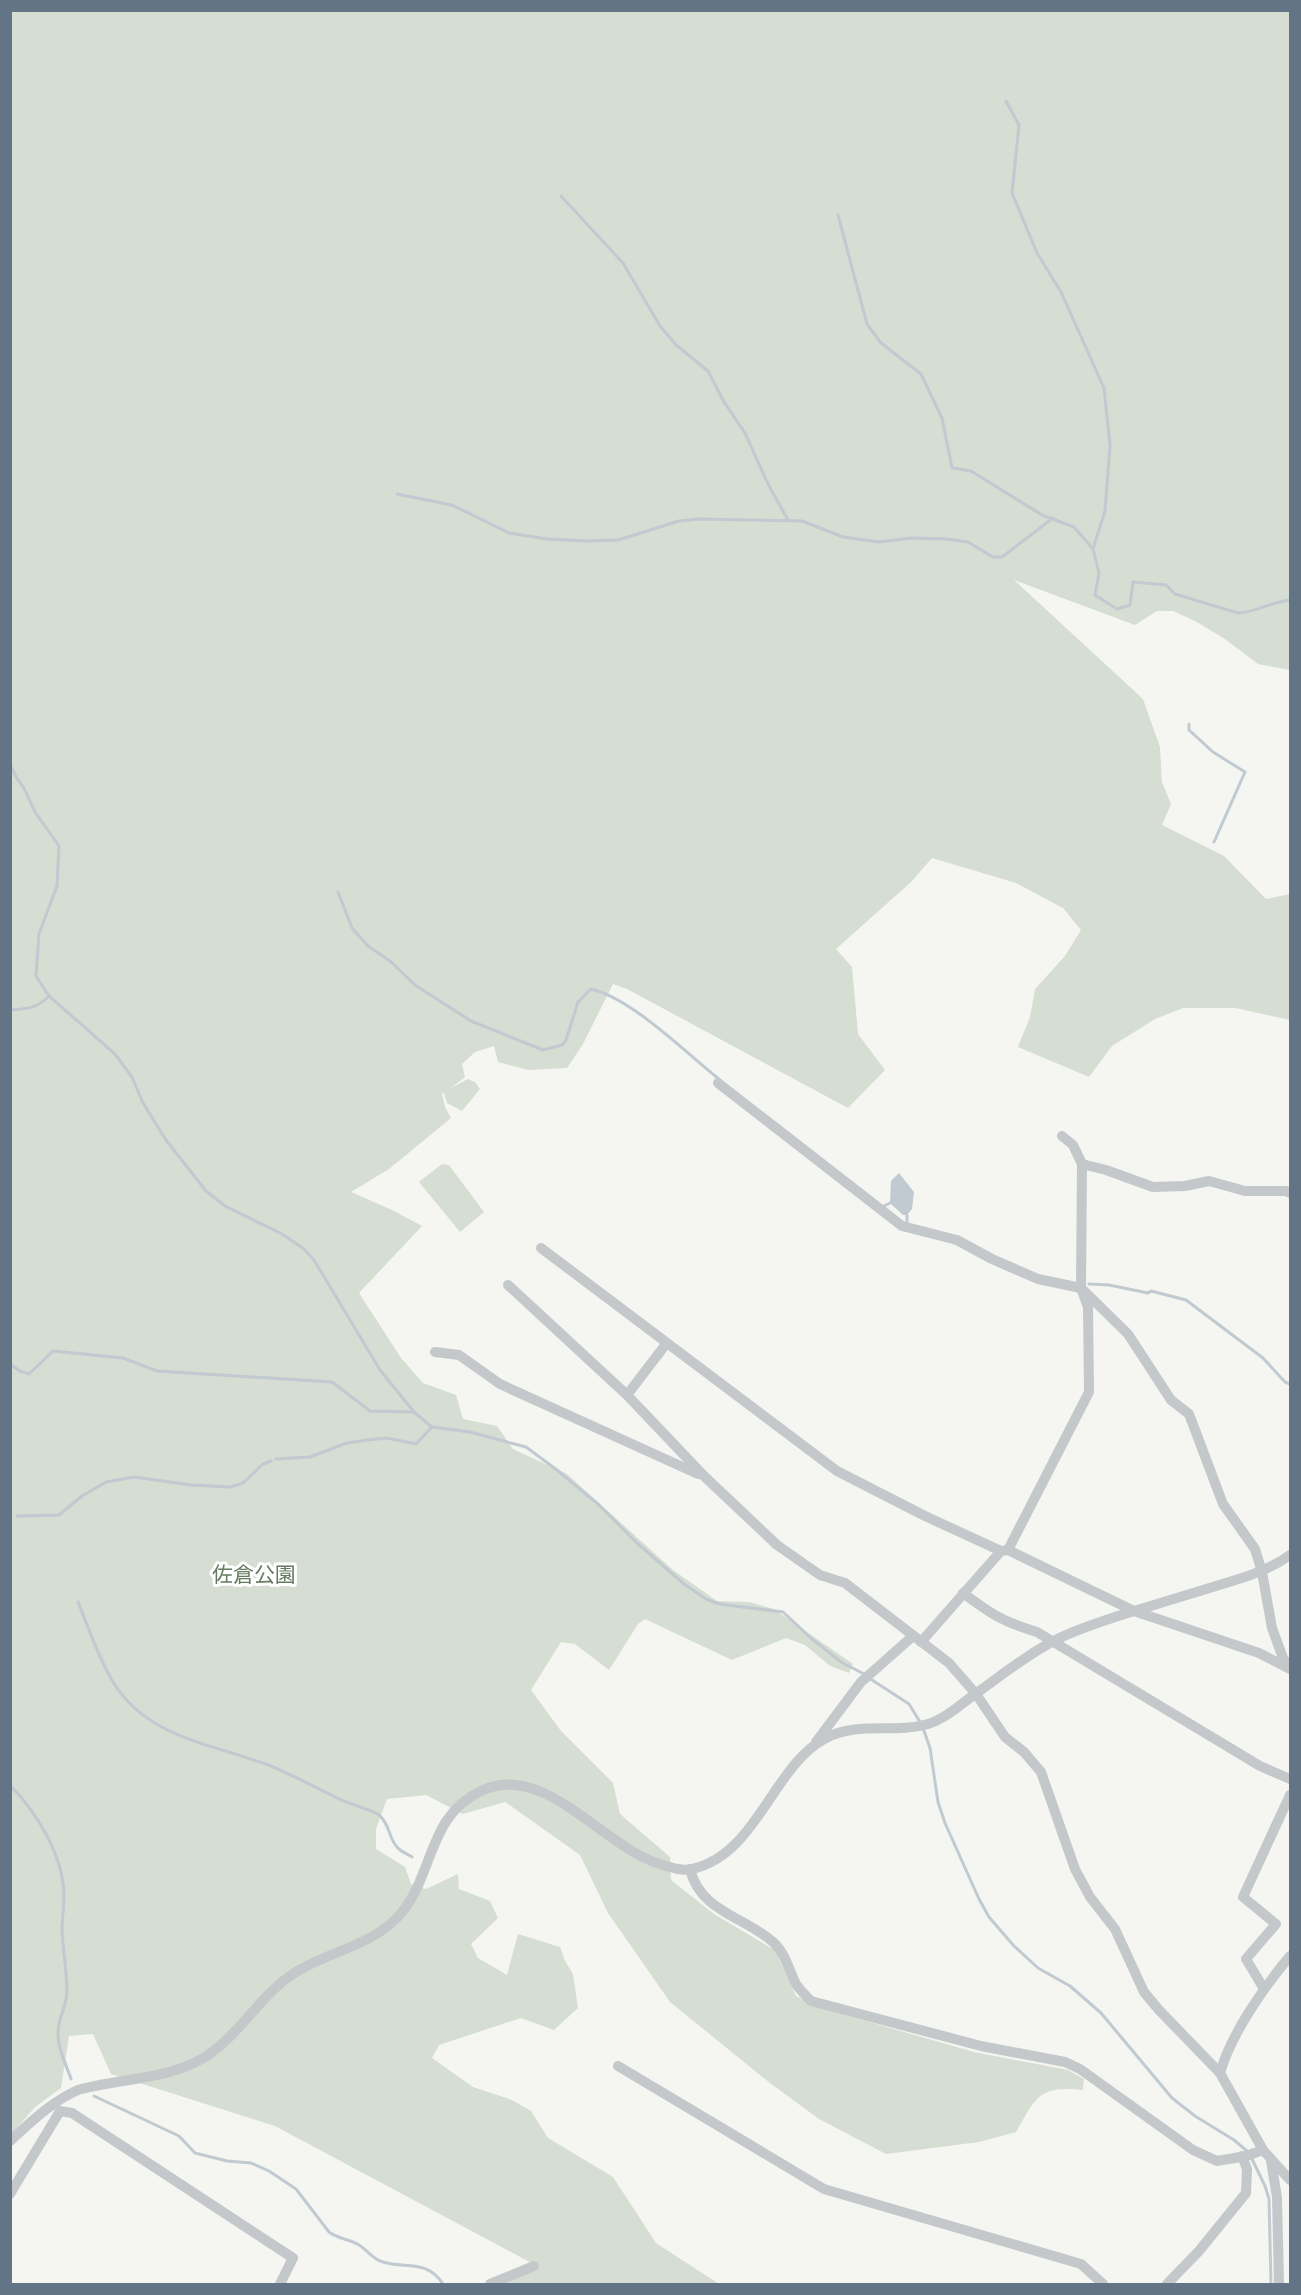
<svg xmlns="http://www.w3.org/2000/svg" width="1301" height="2295" viewBox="0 0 1301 2295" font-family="'Asap Condensed','Noto Sans JP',sans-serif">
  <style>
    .green { fill: #d6ddd2 }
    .water { fill: #c0cad0 }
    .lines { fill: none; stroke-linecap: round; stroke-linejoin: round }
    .stream { stroke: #c0cad0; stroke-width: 3 }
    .minor { stroke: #c4c8cb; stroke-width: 10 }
    .labels { text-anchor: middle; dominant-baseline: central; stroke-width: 6; stroke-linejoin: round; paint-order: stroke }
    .park-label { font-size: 21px; fill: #667b61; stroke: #fff }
  </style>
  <rect width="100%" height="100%" fill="#f5f6f1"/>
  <g class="green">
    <path d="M11 11H1290V670L1258 664 1225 639 1195 621 1173 611H1157L1135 625 1014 580 1143 699 1160 747 1162 782 1171 804 1162 825 1224 856 1266 899 1290 894V1020L1235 1008H1183L1155 1019 1112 1046 1089 1077 1018 1047 1030 1017 1035 989 1065 956 1081 930 1063 908 1016 883 932 858 911 882 836 949 852 967 858 1034 885 1070 848 1108 627 989 613 984 583 1044 567 1068 528 1070 498 1062 494 1046 475 1052 462 1064 465 1077 451 1088 468 1079 475 1082 480 1089 462 1111 447 1103 444 1093 442 1094 445 1107 451 1118 389 1169 351 1192 392 1210 422 1226 359 1293 401 1358 423 1383 456 1395 463 1419 497 1426 513 1449 567 1474 673 1570 717 1601 749 1602 774 1609 853 1664 849 1673 830 1666 805 1645 786 1638 732 1660 645 1619 638 1624 609 1670 575 1644 561 1642 531 1690 561 1731 613 1783 620 1814 670 1857 671 1880 714 1914 776 1951 796 1996 821 2008 974 2052 1068 2070 1084 2079 1083 2090C1039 2085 1036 2097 1016 2132L979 2142 886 2154 819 2119 770 2083 670 2002 608 1913 580 1855 505 1802 463 1814 426 1795 387 1799 376 1829V1849L405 1867 411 1884 426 1889 458 1874 459 1889 490 1901 498 1918 471 1944 478 1958 507 1975 518 1934 560 1947 565 1961 573 1974 578 2008 554 2030 521 2018 439 2045 432 2058 473 2087 512 2100 531 2111 548 2138 613 2177 656 2243 719 2284H504L539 2267 275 2126 111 2074 93 2034 69 2036 61 2088 35 2107 11 2135Z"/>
    <path d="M442 1164 449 1165 484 1212 460 1232 419 1182Z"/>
  </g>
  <path class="water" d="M899 1173 914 1192 912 1209 907 1215H903L890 1203 891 1181Z"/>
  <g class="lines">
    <g class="stream">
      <path d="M1006 101 1019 125 1012 193 1037 253 1061 292 1104 388 1110 445 1105 511 1093 549"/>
      <path d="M561 196 623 263 660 326 676 345 708 371 724 402 745 433 768 484 788 520"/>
      <path d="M838 215 867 324 881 343 921 374 942 418 952 468 971 471 1042 515 1074 527 1093 549 1099 573 1095 595 1117 609 1130 605 1133 582 1166 585 1175 594 1238 613C1256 612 1272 602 1290 600"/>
      <path d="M397 494 452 505 509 533 547 539 586 541 618 540 679 521 699 519 802 521 843 537 879 542 912 538 947 539 968 542 993 557H1002L1053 518"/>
      <path d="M1189 724V730L1213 752 1245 772 1214 842"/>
      <path d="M10 765 18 780 24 788 35 812 59 846 57 886 39 934 36 976 49 996 115 1054 132 1077 143 1103 166 1140 206 1191 225 1206 282 1234 304 1249 314 1260 380 1370 414 1412 432 1427 470 1432 526 1447 557 1470 599 1505 637 1543 684 1584 706 1599 719 1604 783 1612 812 1639 841 1662 864 1674"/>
      <path d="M338 892 352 928 368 946 390 961 415 985 471 1021 543 1050 562 1045 566 1040 578 1002 591 989C631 998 685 1052 719 1079"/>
      <path d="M10 1010C26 1009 38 1008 49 996"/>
      <path d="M884 1206 890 1203"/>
      <path d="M907 1215V1222"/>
      <path d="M1089 1284 1109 1285 1148 1293 1151 1291 1186 1300 1263 1358 1285 1382 1290 1384"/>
      <path d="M10 1364 20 1371 29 1374 53 1351 123 1358 157 1371 332 1382 370 1411 414 1412"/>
      <path d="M276 1459 310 1457 347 1443 367 1440 387 1438 416 1444 432 1427"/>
      <path d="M17 1516 59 1515 82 1496 106 1482 134 1477 191 1485 230 1487 243 1483 263 1464 271 1461"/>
      <path d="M78 1602C89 1629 98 1657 113 1682 148 1739 214 1744 271 1766 292 1775 313 1786 333 1796 343 1802 373 1810 379 1815 390 1824 388 1837 397 1847 400 1851 407 1854 412 1857"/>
      <path d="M869 1678 909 1704 920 1722"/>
      <path d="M923 1728 930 1748 938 1802 945 1823 979 1899 989 1917 1014 1946 1038 1968 1070 1986 1101 2013 1172 2098 1195 2116 1234 2140 1247 2151"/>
      <path d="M10 1785C37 1813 63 1855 64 1895 64 1907 62 1919 62 1931 63 1951 67 1971 67 1991 67 2004 59 2017 58 2031 57 2047 66 2064 71 2079"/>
      <path d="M94 2096 179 2136 195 2153 227 2161 251 2163 269 2171 296 2189 329 2232C338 2239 350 2239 359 2245 367 2250 374 2260 383 2262 405 2269 427 2259 443 2284"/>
      <path d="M1251 2157 1265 2186 1269 2199 1271 2284"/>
    </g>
    <g class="minor">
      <path d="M718 1083 902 1226 957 1240 992 1259 1038 1279 1081 1288 1128 1334 1171 1400 1189 1414 1223 1504 1255 1549 1262 1572 1272 1628 1283 1658 1290 1667"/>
      <path d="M1082 1164 1106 1170 1153 1187 1185 1186 1209 1181 1245 1191H1286L1290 1193"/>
      <path d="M541 1248 837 1471 925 1516 1001 1551 1008 1550 1134 1611 1259 1653 1290 1669"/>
      <path d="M508 1285 627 1395 704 1476 777 1545 820 1575 845 1583 949 1663 976 1694 1005 1737 1024 1752 1041 1772 1075 1869 1090 1897 1115 1929 1144 1992 1159 2010 1220 2073 1263 2150 1290 2180"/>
      <path d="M435 1352 459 1355 500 1384 698 1474"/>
      <path d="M627 1395 666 1344"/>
      <path d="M1008 1550 1089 1392 1088 1307 1081 1288 1082 1164 1073 1145 1062 1136"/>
      <path d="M963 1593C991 1614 1003 1622 1037 1632L1260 1766 1290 1779"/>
      <path d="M921 1642 1001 1551"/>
      <path d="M816 1742 861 1682 913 1636"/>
      <path d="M690 1869C700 1912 746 1917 774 1943 786 1954 789 1971 796 1984 800 1990 806 1996 811 2001L981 2046 1065 2062 1080 2069 1193 2150 1217 2161 1246 2156 1263 2150"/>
      <path d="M1264 1989 1246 1959 1276 1924 1243 1897 1290 1795"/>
      <path d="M618 2066 824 2189 1081 2264 1103 2284"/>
      <path d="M1220 2073C1231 2034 1264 1987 1290 1956"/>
      <path d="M10 2141C31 2122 51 2102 78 2090 120 2078 174 2080 211 2053 243 2030 262 1993 296 1972 332 1950 376 1945 403 1911 434 1871 429 1815 481 1791 545 1760 605 1850 663 1865 673 1868 682 1871 692 1869 757 1855 773 1765 826 1738 859 1721 894 1734 928 1724 944 1719 958 1707 971 1697 997 1679 1022 1658 1050 1643 1071 1631 1095 1624 1118 1616 1151 1606 1184 1596 1216 1586 1243 1578 1268 1571 1290 1555"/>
      <path d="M1271 2161 1277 2197 1279 2284"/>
      <path d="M10 2194 60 2111 72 2113 293 2258 280 2284"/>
      <path d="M490 2284 534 2266"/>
      <path d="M1167 2284 1199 2251 1246 2193 1247 2169 1242 2156"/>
    </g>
  </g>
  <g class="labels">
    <g class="park-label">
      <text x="254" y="1574">佐倉公園</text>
    </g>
  </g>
  <rect width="1301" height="2295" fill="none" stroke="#627485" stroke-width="24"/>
</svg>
